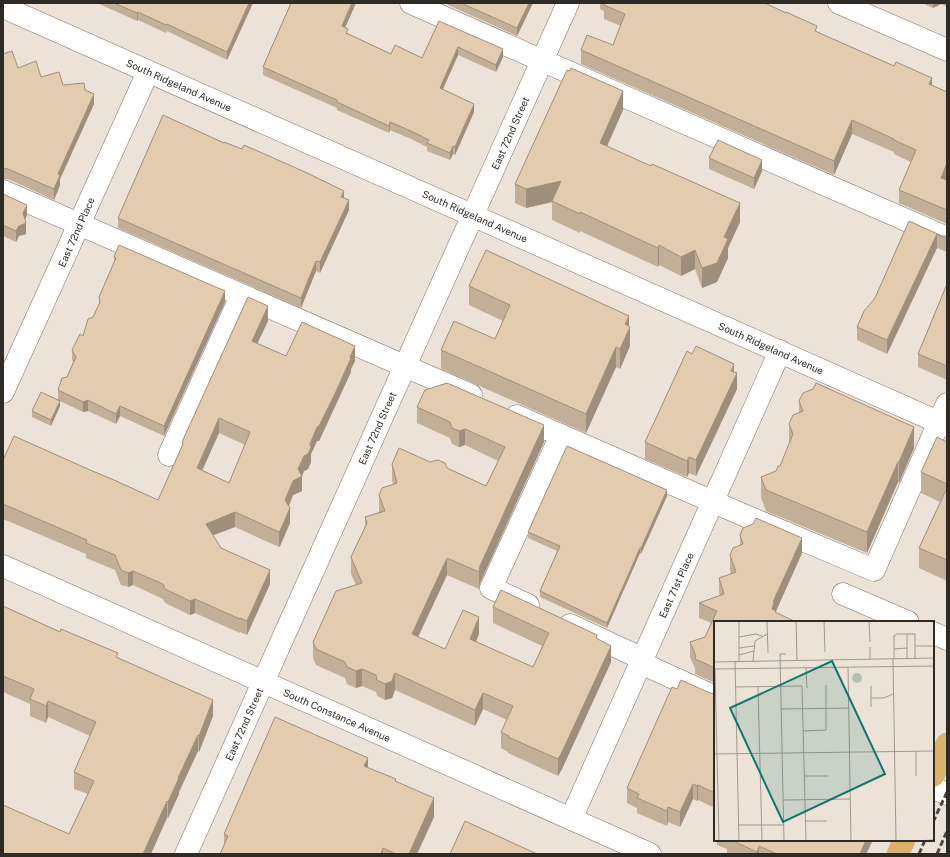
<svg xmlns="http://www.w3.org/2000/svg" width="950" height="857" viewBox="0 0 950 857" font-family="'Public Sans',sans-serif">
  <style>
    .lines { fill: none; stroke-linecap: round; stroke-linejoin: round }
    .minor-casing { stroke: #7c7369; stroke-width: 23 }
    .major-casing { stroke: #c4c3c2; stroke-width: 23 }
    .minor { stroke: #fff; stroke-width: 22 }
    .major { stroke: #dbb26a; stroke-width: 22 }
    .rail { stroke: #4b4641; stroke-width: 3; stroke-dasharray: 6 3; stroke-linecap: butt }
    .wall { fill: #c3af97; fill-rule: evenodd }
    .shaded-wall { fill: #9f8e7b }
    .building { fill: #e3cbb0; stroke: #9f8e7b; fill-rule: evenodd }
    .labels { text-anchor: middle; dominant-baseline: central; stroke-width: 4; stroke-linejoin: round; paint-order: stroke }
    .street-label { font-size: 10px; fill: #2e2a26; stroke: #fff }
    .inset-road { fill: none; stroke: #a09890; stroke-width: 1 }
    .view { fill: #0f766e; fill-opacity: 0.15; stroke: #0f766e; stroke-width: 2 }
    .inset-edge { fill: none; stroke: #2e2a26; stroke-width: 2 }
  </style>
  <rect width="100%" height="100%" fill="#ece2d7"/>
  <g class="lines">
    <defs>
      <g id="minor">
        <path d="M411 3 947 238"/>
        <path d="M839 3 947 50"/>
        <path d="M3 7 947 426"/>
        <path d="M3 191 471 395"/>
        <path d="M3 392 148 72"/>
        <path d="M517 416 741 514 874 570 947 404"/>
        <path d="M169 455 241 296"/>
        <path d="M3 566 650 854"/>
        <path d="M843 594 908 622"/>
        <path d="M528 605 491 588 561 435"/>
        <path d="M570 625 643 659"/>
        <path d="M933 633 947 639"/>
        <path d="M641 663 715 697"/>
        <path d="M933 788 947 794"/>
        <path d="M571 819 780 351"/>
        <path d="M186 854 568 3"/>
      </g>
      <g id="major">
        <path d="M933 776 947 744"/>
        <path d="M898 854 904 840"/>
      </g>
    </defs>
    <use href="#minor" class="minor-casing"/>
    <use href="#major" class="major-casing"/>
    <use href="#minor" class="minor"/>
    <use href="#major" class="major"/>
    <g class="rail">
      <path d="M933 822 947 792"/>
      <path d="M919 854 925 840"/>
      <path d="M937 854 947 831"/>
    </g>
  </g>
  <g class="wall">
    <path d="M97 3H253L227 60 167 31 166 33 138 20 137 21Z"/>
    <path d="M291 3H356L345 28 348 34 391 54 422 58 439 21 503 57 496 72 458 55 442 90 474 112 455 155 453 154 450 160 427 151V147L411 139 390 130 389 133 337 110V108L263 75V67Z"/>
    <path d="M448 3H533L517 36 448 5Z"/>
    <path d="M600 3H765L817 32 947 92V177L946 180H947V224L899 203V190L911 162 894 154V152L852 134 834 175 581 64V50L613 45 621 26 604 19V11L600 9Z"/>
    <path d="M925 3H947V7L941 4 933 8 926 5Z"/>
    <path d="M3 54 18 68 63 85 85 90 94 104 60 179V185L54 200 8 179H3Z"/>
    <path d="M623 110 607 146 740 222 728 248V258L717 282 702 288 695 269 681 276 659 265 658 267 580 231V233L552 220V202L526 208 515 203V184Z"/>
    <path d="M709 158 762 171 754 189 709 169Z"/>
    <path d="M3 194 27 215 25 220 26 234 19 236 16 242 3 236Z"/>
    <path d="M344 198 349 210 320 273 316 271 301 308 118 228V218Z"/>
    <path d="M909 221 942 236H947V252L937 248 887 354 857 340V327L875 298Z"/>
    <path d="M114 257 225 302 164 436 120 416 116 424 88 411 83 412 60 401V406L51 426 32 417V411L58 400V390L67 377 73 362 72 360V350L83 336 93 317 99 304V297L114 262Z"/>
    <path d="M947 284V380L918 367V354Z"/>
    <path d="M469 286 629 326 630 346 620 369 616 367 586 433 441 369V350L495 339 503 321 469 305Z"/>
    <path d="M268 321 257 343 286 356 355 361 351 369V372L319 441H317L311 454V462L308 469 304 471 302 476V491L293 495 289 506 290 523 280 546 279 547 235 527 213 535 221 548 270 584 247 635 240 632V633L195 613 190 615 165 603 163 599 133 585 128 587 121 585 115 570 86 558V554L3 519V460L158 500 182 447V442ZM219 433 245 445 229 483 202 470Z"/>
    <path d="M734 372 737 389 696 476 689 473 687 477 645 459V442Z"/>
    <path d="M799 401 914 448 899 483 898 482 867 553 766 511 761 498V477L776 471 780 466 789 444V424L799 413Z"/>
    <path d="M417 407 544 442 480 583 479 589 447 575 418 637 445 649 479 634 476 642 533 667 542 646 493 623V607L597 639 611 662 562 769 558 776 508 753V752L501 748V732L507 720 483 709 475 726 395 690 392 698 385 700 377 696 376 692 362 686 356 688 347 684 345 678 316 665 313 658V642L356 585 351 574V557L365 527V517L379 512V495L393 484 392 480V464L430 462 447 468 486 486 498 461 465 445 459 447 452 444 450 438 417 423Z"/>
    <path d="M947 442V581L919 568V548L940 502 921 493V472Z"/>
    <path d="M667 496 641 554 640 553 607 628 540 597V591L557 551 528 538V532Z"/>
    <path d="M740 535 802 553 776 611 715 622V683L695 674V668L690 657V642L705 637 711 623 699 618V603L720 596 719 593V578L731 574 730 570V555L740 545Z"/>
    <path d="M3 606 118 658 213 716 199 752 198 751 179 792V794L168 818H167L69 834 88 794 74 789V772L90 736 48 717 46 723 30 716V704L3 692Z"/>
    <path d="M677 689 715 694V808L698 800 697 801 693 799 680 827 668 822 667 826 637 813V808L627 803V788Z"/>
    <path d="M368 768 396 781 434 817 417 854H220L224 846V834Z"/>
    <path d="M717 840H873L866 854H729L727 853V849L717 845Z"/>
  </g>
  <g class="shaded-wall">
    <path d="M249 3H253L227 60V52Z"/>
    <path d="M352 3H356L342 34V26Z"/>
    <path d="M529 3H533L517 36V28Z"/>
    <path d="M933 3H941V4L933 8Z"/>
    <path d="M138 12V20L137 21V13Z"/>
    <path d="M458 47V55L440 96V88Z"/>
    <path d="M503 49V57L496 72V65Z"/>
    <path d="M932 78V92L929 84Z"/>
    <path d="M623 91V110L600 162V143Z"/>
    <path d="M94 94V104L60 179V185L54 200V189L58 174Z"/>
    <path d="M474 104V112L455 155V147Z"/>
    <path d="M852 120V134L834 175V161Z"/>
    <path d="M390 122V130L389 133V126Z"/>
    <path d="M453 146V154L450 160V153Z"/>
    <path d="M762 160V171L754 189V178Z"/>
    <path d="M947 163V177L941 191V178Z"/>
    <path d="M561 181 552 201V202L526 208V189Z"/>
    <path d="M344 191V201L341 197Z"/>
    <path d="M349 200V210L320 273V262Z"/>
    <path d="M740 203V222L728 248V258L717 282 702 288V268L724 237Z"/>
    <path d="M27 205V215L23 224V213Z"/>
    <path d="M26 223V234L19 236 16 242V231L19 226Z"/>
    <path d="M937 234V248L887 354V340Z"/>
    <path d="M659 245V265L658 267V248Z"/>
    <path d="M695 250V269L681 276V257Z"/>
    <path d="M316 261V271L301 308V298Z"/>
    <path d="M225 291V302L164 436V426Z"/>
    <path d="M268 306V321L252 355V341Z"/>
    <path d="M629 316V330L630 327V346L620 369V349L625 324Z"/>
    <path d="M355 346V361L351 369V372L319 441H317L311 454V462L308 469 304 471 302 476V491L293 495 285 515V500L317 427Z"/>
    <path d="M616 347V367L586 433V414Z"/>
    <path d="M734 364V379L737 373V389L696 476V460Z"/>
    <path d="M88 400V411L83 412V402Z"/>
    <path d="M60 401V406L51 426V420Z"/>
    <path d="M120 406V416L116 424V414Z"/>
    <path d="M219 418V433L197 482V468Z"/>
    <path d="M544 425V442L480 583 479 589V572L480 566Z"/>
    <path d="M914 427V448L899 483V462Z"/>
    <path d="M465 429V445L459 447V431Z"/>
    <path d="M689 457V473L687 477V461Z"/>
    <path d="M898 462V482L867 553V532Z"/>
    <path d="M667 490V496L641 554V548Z"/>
    <path d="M290 508V523L280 546 279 547V532Z"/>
    <path d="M235 512V527L206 538V524Z"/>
    <path d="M802 538V553L776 611V622L772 609 773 602Z"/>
    <path d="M640 548V553L607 628V623Z"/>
    <path d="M447 558V575L412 650V634Z"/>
    <path d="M270 570V584L247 635V621Z"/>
    <path d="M133 571V585L128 587V573Z"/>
    <path d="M195 599V613L190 615V601Z"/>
    <path d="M479 617V634L470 656V639Z"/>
    <path d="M611 646V662L562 769 558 776V759Z"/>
    <path d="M362 669V686L356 688V671Z"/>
    <path d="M395 673V690L392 698 385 700V684Z"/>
    <path d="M483 693V709L475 726V710Z"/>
    <path d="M213 700V716L199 752V736Z"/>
    <path d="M48 701V717L46 723V706Z"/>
    <path d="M198 735V751L179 792V794L168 818V802L178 778Z"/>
    <path d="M368 758V777L364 766Z"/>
    <path d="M693 784V799L680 827V812Z"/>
    <path d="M698 785V800L697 801V786Z"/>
    <path d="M434 798V817L417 854H409Z"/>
    <path d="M167 801V818L151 854H143Z"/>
    <path d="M668 807V822L667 826V811Z"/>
    <path d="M866 840H873L866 854H860Z"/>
    <path d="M759 846V854H757V852Z"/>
    <path d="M383 848V854H381Z"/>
  </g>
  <g class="building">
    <path d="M114 3H249L227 52 167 24 166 25 138 12 137 13Z"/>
    <path d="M291 3H352L342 26 348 29 346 33 391 54 395 45 422 58 439 21 503 49 496 65 458 47 440 88 474 104 455 147 453 146 450 153 427 143 429 140 411 131 390 122 389 126 337 102V100L263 67Z"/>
    <path d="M461 3H529L517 28Z"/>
    <path d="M604 3H765L786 13V12L817 26 815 31 894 66 896 62 932 78 929 84 947 92V163L941 178 947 180V210L899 190 916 150 894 140V139L852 120 834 161 581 50 587 35 613 45 625 14 604 5Z"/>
    <path d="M12 51 18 68 36 61 41 77 59 72 63 85 84 83 85 90 94 94 58 174 60 175 54 189 8 169 3 168V54Z"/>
    <path d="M571 68 623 91 600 143 651 166 652 164 740 203 724 237 728 239 717 263 702 268 695 250 681 257 659 245 658 248 580 212V214L552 201 561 181 526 189 515 184 567 70 570 71Z"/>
    <path d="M163 115 224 143V142L242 149 244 145 305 172 344 191 341 197 349 200 320 262 316 261 301 298 118 218Z"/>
    <path d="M718 140 762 160 754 178 709 158Z"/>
    <path d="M3 194 27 205 23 213 26 223 19 226 16 231 3 225Z"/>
    <path d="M909 221 942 236H947V239L937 234 887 340 857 327 864 311 875 298Z"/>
    <path d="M119 245 225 291 164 426 120 406 116 414 88 400 83 402 58 390 62 378 67 377 76 357 72 350 80 334 83 336 88 319 93 317 100 302 99 297 116 258 114 257Z"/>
    <path d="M486 250 629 316 625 324 630 327 620 349 616 347 586 414 441 350 454 321 495 339 510 305 469 286Z"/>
    <path d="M947 284V366L918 354Z"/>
    <path d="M248 297 268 306 252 341 286 356 302 322 355 346 350 357 351 358 334 396 319 426 317 427 310 444 311 447 308 454 304 456 298 469 302 476 293 481 285 500 290 508 280 531 279 532 235 512 206 524 221 548 270 570 247 621 240 618V619L195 599 190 601 165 589 163 584 133 571 128 573 121 570 115 555 86 543 87 540 3 504V460L14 436 90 470 114 480 158 500 183 444 182 442ZM219 418 250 432 229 483 197 468Z"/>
    <path d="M696 346 734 364 731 371 737 373 696 460 689 457 687 461 645 442 687 351 692 354Z"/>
    <path d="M447 383 544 425 480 566 479 572 447 558 412 634 445 649 463 610 479 617 470 639 533 667 549 633 493 607 501 590 597 635 596 638 611 646 562 752 558 759 508 737 509 736 501 732 513 706 483 693 475 710 395 673 392 681 385 684 377 680 376 675 362 669 356 671 347 667 345 662 316 649 313 642 336 591 362 583 351 557 367 523 365 517 385 511 379 495 382 488 397 483 392 464 399 448 430 462 438 460 445 463 447 468 486 486 505 447 465 429 459 431 452 428 450 422 417 407 425 390Z"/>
    <path d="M816 383 914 427 899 462H898L867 532 766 490 761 477 776 471 778 466H780L793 434 789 424 793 415 803 411 799 401 803 393 813 389Z"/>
    <path d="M41 392 60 401 51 420 32 411Z"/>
    <path d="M937 437 947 442V484L921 472Z"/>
    <path d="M567 446 667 490 641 548H640L607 623 540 591 560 546 528 532Z"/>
    <path d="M947 488V560L919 548Z"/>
    <path d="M756 518 802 538 773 602 774 603 772 609 776 611 775 612 796 622H715V668L695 659 696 656 690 642 705 637 717 611 699 603 724 594 719 578 736 572 730 555 733 548 743 544 740 535 743 528 753 524Z"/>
    <path d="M3 606 60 632 61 629 118 653 116 657 213 700 199 736 198 735 178 778H179L168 802 167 801 143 854H3V805L69 834 94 781 74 772 96 722 48 701 46 706 30 699 34 689 3 676Z"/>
    <path d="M681 680 710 693 715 694V793L698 785 697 786 693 784 680 812 668 807 667 811 637 798 639 794 627 788 672 687 677 689Z"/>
    <path d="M275 717 368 758 364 766 396 779 395 781 434 798 409 854H396L383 848 381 854H220L228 836 224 834Z"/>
    <path d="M465 821 537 854H450Z"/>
    <path d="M731 840H866L860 854H777L759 846 757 852Z"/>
  </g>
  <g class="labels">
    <g class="street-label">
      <text transform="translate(179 85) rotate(24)">South Ridgeland Avenue</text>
      <text transform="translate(510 133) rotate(-66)">East 72nd Street</text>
      <text transform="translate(475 216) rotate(24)">South Ridgeland Avenue</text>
      <text transform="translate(76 232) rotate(-66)">East 72nd Place</text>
      <text transform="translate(771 348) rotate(24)">South Ridgeland Avenue</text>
      <text transform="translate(377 428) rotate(-66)">East 72nd Street</text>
      <text transform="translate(676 585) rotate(-66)">East 71st Place</text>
      <text transform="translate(337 715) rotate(24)">South Constance Avenue</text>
      <text transform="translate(244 724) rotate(-66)">East 72nd Street</text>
    </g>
  </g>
  <g transform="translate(714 621)">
    <rect width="220" height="220" fill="#ece2d7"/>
    <path d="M138 57a5 5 0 1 1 10 0a5 5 0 1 1-10 0Z" fill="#b0c3b1"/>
    <path class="inset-road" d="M25 0V40M53 0 54 32M82 0 83 39M110 0 111 31M155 0 156 21M193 13V38M25 16 42 13 48 15M201 25H220M156 26V39M25 27 40 25M180 28 193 27M25 34 40 30M179 38 182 220M180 38V15L183 13H201V38M21 40 25 220M39 40 41 20 53 13M0 41 220 37M134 46 137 220M92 47 93 67M0 48 220 45M1 48 5 220M112 64V87M157 65V86M22 66 88 65 92 220M44 66 48 220M157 77H170L179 73M67 88 135 87M89 110 112 109V87M202 130V155M0 133 220 130M91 155H114M69 179 136 178M92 200H113M25 204H70M70 220 66 33H72M200 220 220 219"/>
    <path class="view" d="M118 40 171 153 69 201 16 87Z"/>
    <rect width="220" height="220" class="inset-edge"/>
  </g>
  <rect width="950" height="857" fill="none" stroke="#2e2a26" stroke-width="8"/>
</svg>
